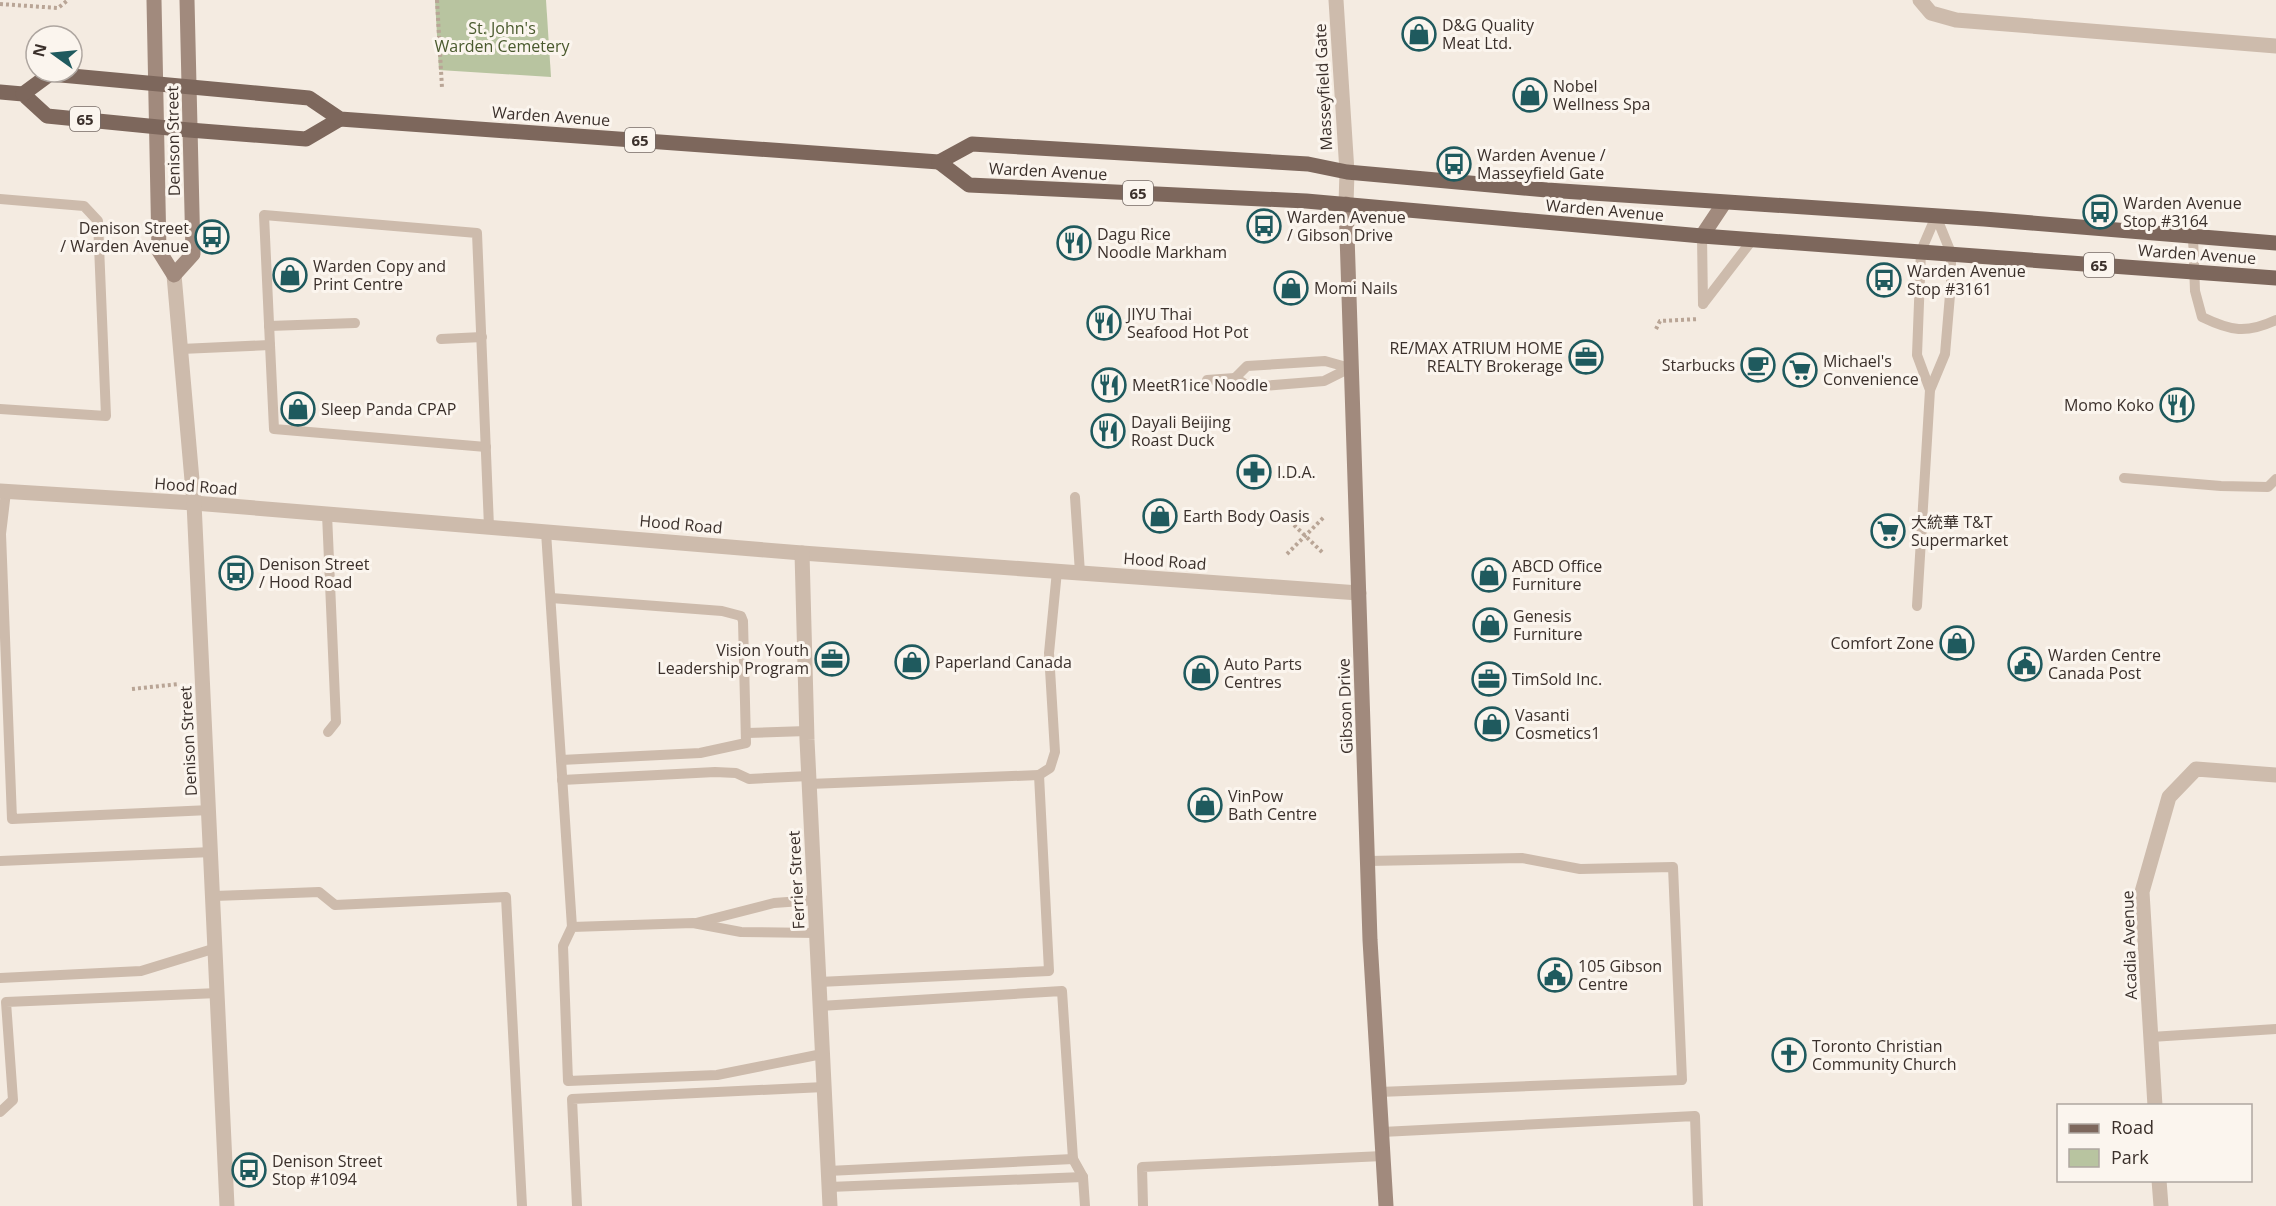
<svg xmlns="http://www.w3.org/2000/svg" width="2276" height="1206" viewBox="0 0 2276 1206" font-family="'Open Sans','Noto Sans SC',sans-serif">
  <style>
    .green { fill: #b8c4a0 }
    .lines { fill: none; stroke-linecap: round; stroke-linejoin: round }
    .path { stroke: #b9a596; stroke-width: 4; stroke-dasharray: 3 3; stroke-linecap: butt }
    .service { stroke: #cdbbac; stroke-width: 10 }
    .minor { stroke: #cdbbac; stroke-width: 15 }
    .tertiary { stroke: #cdbbac; stroke-width: 15 }
    .secondary { stroke: #a18a7d; stroke-width: 15 }
    .primary { stroke: #7d675c; stroke-width: 15 }
    .labels { text-anchor: middle; dominant-baseline: central; stroke-width: 6; stroke-linejoin: round; paint-order: stroke }
    .shield { fill: #fbf5ee; stroke: #756b66; stroke-width: 1.5 }
    .shield-label { font-size: 15px; font-weight: bold; fill: #3b302b }
    .poi-label { font-size: 16px; fill: #3b302b; stroke: #fbf5ee; text-anchor: start }
    .park-label { font-size: 16px; fill: #4a5a2e; stroke: #fbf5ee }
    .street-label { font-size: 16px; fill: #3b302b; stroke: #fbf5ee }
  </style>
  <rect width="100%" height="100%" fill="#f4ebe1"/>
  <path class="green" d="M435 0H546L551 77 439 70Z"/>
  <g class="lines">
    <g class="path">
      <path d="M437 0 442 88"/>
      <path d="M0 4 58 8 68 0"/>
      <path d="M1656 329 1660 321 1699 319"/>
      <path d="M1294 525 1323 553"/>
      <path d="M1287 554 1324 517"/>
      <path d="M132 689 179 684"/>
    </g>
    <g class="service">
      <path d="M0 199 84 206 98 221 106 416 0 409"/>
      <path d="M1702 236 1703 304"/>
      <path d="M2193 237 2195 291 2202 317C2231 331 2246 334 2276 320"/>
      <path d="M1703 304 1753 239"/>
      <path d="M269 326 355 323"/>
      <path d="M441 339 482 337"/>
      <path d="M270 345 274 429 486 447"/>
      <path d="M181 349 270 345 264 215 477 233 489 527"/>
      <path d="M1235 378 1247 366 1325 361 1350 368"/>
      <path d="M1207 380 1235 378 1250 387 1324 381 1350 368"/>
      <path d="M1930 390 1917 355 1921 251 1936 216"/>
      <path d="M2124 478 2221 486 2268 487 2276 479"/>
      <path d="M6 492 1 534 12 819 210 810"/>
      <path d="M1075 497 1080 573"/>
      <path d="M327 514 336 722 328 732"/>
      <path d="M546 532 572 927"/>
      <path d="M551 598 722 611 741 616 743 621 746 743 700 753 561 760"/>
      <path d="M1917 606 1930 390 1945 354 1951 283V253L1936 216"/>
      <path d="M747 733 807 731"/>
      <path d="M1039 775 1050 768 1055 752 1049 653 1057 571"/>
      <path d="M562 780 715 772 736 773 749 779 809 776"/>
      <path d="M809 784 1039 775 1049 971 819 982"/>
      <path d="M0 861 212 852"/>
      <path d="M1368 861 1522 858 1580 869 1673 867 1682 1080 1379 1092"/>
      <path d="M214 896 319 892 335 905 506 897 522 1206"/>
      <path d="M696 923 774 903 815 900"/>
      <path d="M817 933 741 932 693 923 572 927 563 946 568 1081 717 1075 822 1054"/>
      <path d="M0 978 141 971 216 948"/>
      <path d="M820 1006 1062 991 1073 1159 828 1171"/>
      <path d="M2151 1037 2276 1029"/>
      <path d="M0 1112 13 1100 6 1002 218 993"/>
      <path d="M1382 1132 1695 1116 1698 1206"/>
      <path d="M1073 1159 1083 1177 1085 1206"/>
      <path d="M829 1187 1083 1177"/>
      <path d="M577 1206 572 1099 824 1087"/>
      <path d="M1143 1206 1142 1167 1383 1156"/>
    </g>
    <g class="minor">
      <path d="M1920 0 1931 13 1956 20 2276 46"/>
      <path d="M1346 204 1347 172"/>
      <path d="M0 491 194 503 802 553 1359 593"/>
      <path d="M802 553 807 740 830 1206"/>
      <path d="M2155 1106 2142 892 2169 797 2196 769 2276 775"/>
      <path d="M2159 1180 2161 1206"/>
    </g>
    <g class="tertiary">
      <path d="M1336 0 1347 172"/>
      <path d="M174 275 194 503 227 1206"/>
    </g>
    <g class="secondary">
      <path d="M154 0 159 251 174 275 193 254 187 0"/>
      <path d="M1346 204 1370 940 1386 1206"/>
      <path d="M1702 236 1724 203"/>
    </g>
    <g class="primary">
      <path d="M0 92 23 94 47 116 189 130 306 139 340 119"/>
      <path d="M23 94 50 74 309 98 340 119 939 162 972 144 1308 164 1347 172 1547 190 1984 219 2276 243"/>
      <path d="M939 162 969 185 1306 201 1702 236 2276 278"/>
    </g>
  </g>
  <defs>
    <symbol id="shop-ring" viewBox="-11 -11 22 22"><circle r="9.5" fill="#fbf5ee" stroke="#1f5a5e" stroke-width="1.5"/><path d="M-5-2.5h2.3a2.7 3.5 0 0 1 5.4 0H5L5.5 6h-11ZM-1.5-2.5h3a1.5 2.3 0 0 0-3 0Z" fill="#1f5a5e"/></symbol>
    <symbol id="bus-ring" viewBox="-11 -11 22 22"><circle r="9.5" fill="#fbf5ee" stroke="#1f5a5e" stroke-width="1.5"/><path d="M-5-6H5V4H4V6H2V4H-2V6H-4V4H-5ZM-3.5-4V0h7V-4ZM-3.5 1.2v1.5H-2V1.2ZM2 1.2v1.5H3.5V1.2Z" fill="#1f5a5e"/></symbol>
    <symbol id="restaurant-ring" viewBox="-11 -11 22 22"><circle r="9.5" fill="#fbf5ee" stroke="#1f5a5e" stroke-width="1.5"/><path d="M-5-6h1v4h1v-4h1v4h1v-4h1v5L-1.5 .5V6h-2V.5L-5-1ZM5-6V6H3V1.5H1.5Q1.5-4 5-6Z" fill="#1f5a5e"/></symbol>
    <symbol id="office-ring" viewBox="-11 -11 22 22"><circle r="9.5" fill="#fbf5ee" stroke="#1f5a5e" stroke-width="1.5"/><path d="M-6-3h4V-5.5h4V-3h4V5H-6ZM-1-4.5V-3h2v-1.5ZM-6 0V1H6V0Z" fill="#1f5a5e"/></symbol>
    <symbol id="cafe-ring" viewBox="-11 -11 22 22"><circle r="9.5" fill="#fbf5ee" stroke="#1f5a5e" stroke-width="1.5"/><path d="M-5.5-4.5H6V0H3Q3 3.5 0 3.5H-2.5Q-5.5 3.5-5.5 0ZM3-3.2v2h1.7v-2ZM-6 4.5H4V6H-6Z" fill="#1f5a5e"/></symbol>
    <symbol id="supermarket-ring" viewBox="-11 -11 22 22"><circle r="9.5" fill="#fbf5ee" stroke="#1f5a5e" stroke-width="1.5"/><path d="M-6-5.5h2.5l.6 2H6L4.5 2H-2.5L-4.4-4H-6ZM-1.5 3.2a1.3 1.3 0 1 0 .1 0ZM3 3.2a1.3 1.3 0 1 0 .1 0Z" fill="#1f5a5e"/></symbol>
    <symbol id="pharmacy-ring" viewBox="-11 -11 22 22"><circle r="9.5" fill="#fbf5ee" stroke="#1f5a5e" stroke-width="1.5"/><path d="M-2-6h4v4h4v4h-4v4h-4v-4h-4v-4h4Z" fill="#1f5a5e"/></symbol>
    <symbol id="civic-ring" viewBox="-11 -11 22 22"><circle r="9.5" fill="#fbf5ee" stroke="#1f5a5e" stroke-width="1.5"/><path d="M-.6-6.5H3V-4.5H.6V-3L4-1V1h2V6H-6V1h2V-1L-.6-3ZM-1.2 2.5V6h2.4V2.5Z" fill="#1f5a5e"/></symbol>
    <symbol id="church-ring" viewBox="-11 -11 22 22"><circle r="9.5" fill="#fbf5ee" stroke="#1f5a5e" stroke-width="1.5"/><path d="M-1.2-6h2.4v3.5h3.3v2.4h-3.3V6h-2.4V-.1h-3.3v-2.4h3.3Z" fill="#1f5a5e"/></symbol>
  </defs>
  <g fill-rule="evenodd">
    <use href="#shop-ring" x="1400" y="15" width="38" height="38"/>
    <use href="#shop-ring" x="1511" y="76" width="38" height="38"/>
    <use href="#bus-ring" x="1435" y="145" width="38" height="38"/>
    <use href="#bus-ring" x="2081" y="193" width="38" height="38"/>
    <use href="#bus-ring" x="1245" y="207" width="38" height="38"/>
    <use href="#bus-ring" x="193" y="218" width="38" height="38"/>
    <use href="#restaurant-ring" x="1055" y="224" width="38" height="38"/>
    <use href="#shop-ring" x="271" y="256" width="38" height="38"/>
    <use href="#bus-ring" x="1865" y="261" width="38" height="38"/>
    <use href="#shop-ring" x="1272" y="269" width="38" height="38"/>
    <use href="#restaurant-ring" x="1085" y="304" width="38" height="38"/>
    <use href="#office-ring" x="1567" y="338" width="38" height="38"/>
    <use href="#cafe-ring" x="1739" y="346" width="38" height="38"/>
    <use href="#supermarket-ring" x="1781" y="351" width="38" height="38"/>
    <use href="#restaurant-ring" x="1090" y="366" width="38" height="38"/>
    <use href="#restaurant-ring" x="2158" y="386" width="38" height="38"/>
    <use href="#shop-ring" x="279" y="390" width="38" height="38"/>
    <use href="#restaurant-ring" x="1089" y="412" width="38" height="38"/>
    <use href="#pharmacy-ring" x="1235" y="453" width="38" height="38"/>
    <use href="#shop-ring" x="1141" y="497" width="38" height="38"/>
    <use href="#supermarket-ring" x="1869" y="512" width="38" height="38"/>
    <use href="#bus-ring" x="217" y="554" width="38" height="38"/>
    <use href="#shop-ring" x="1470" y="556" width="38" height="38"/>
    <use href="#shop-ring" x="1471" y="606" width="38" height="38"/>
    <use href="#shop-ring" x="1938" y="624" width="38" height="38"/>
    <use href="#office-ring" x="813" y="640" width="38" height="38"/>
    <use href="#shop-ring" x="893" y="643" width="38" height="38"/>
    <use href="#civic-ring" x="2006" y="645" width="38" height="38"/>
    <use href="#shop-ring" x="1182" y="654" width="38" height="38"/>
    <use href="#office-ring" x="1470" y="660" width="38" height="38"/>
    <use href="#shop-ring" x="1473" y="705" width="38" height="38"/>
    <use href="#shop-ring" x="1186" y="786" width="38" height="38"/>
    <use href="#civic-ring" x="1536" y="956" width="38" height="38"/>
    <use href="#church-ring" x="1770" y="1036" width="38" height="38"/>
    <use href="#bus-ring" x="230" y="1151" width="38" height="38"/>
  </g>
  <g class="labels">
    <g class="shield">
      <rect x="70" y="107" width="30" height="24" rx="4.5"/>
      <rect x="625" y="128" width="30" height="24" rx="4.5"/>
      <rect x="1123" y="181" width="30" height="24" rx="4.5"/>
      <rect x="2084" y="253" width="30" height="24" rx="4.5"/>
    </g>
    <g class="shield-label">
      <text x="85" y="119">65</text>
      <text x="640" y="140">65</text>
      <text x="1138" y="193">65</text>
      <text x="2099" y="265">65</text>
    </g>
    <g class="poi-label">
      <text x="1442" y="25">D&amp;G Quality<tspan x="1442" dy="18">Meat Ltd.</tspan></text>
      <text x="1553" y="86">Nobel<tspan x="1553" dy="18">Wellness Spa</tspan></text>
      <text x="1477" y="155">Warden Avenue /<tspan x="1477" dy="18">Masseyfield Gate</tspan></text>
      <text x="2123" y="203">Warden Avenue<tspan x="2123" dy="18">Stop #3164</tspan></text>
      <text x="1287" y="217">Warden Avenue<tspan x="1287" dy="18">/ Gibson Drive</tspan></text>
      <text x="189" y="228" text-anchor="end">Denison Street<tspan x="189" dy="18">/ Warden Avenue</tspan></text>
      <text x="1097" y="234">Dagu Rice<tspan x="1097" dy="18">Noodle Markham</tspan></text>
      <text x="313" y="266">Warden Copy and<tspan x="313" dy="18">Print Centre</tspan></text>
      <text x="1907" y="271">Warden Avenue<tspan x="1907" dy="18">Stop #3161</tspan></text>
      <text x="1314" y="288">Momi Nails</text>
      <text x="1127" y="314">JIYU Thai<tspan x="1127" dy="18">Seafood Hot Pot</tspan></text>
      <text x="1563" y="348" text-anchor="end">RE/MAX ATRIUM HOME<tspan x="1563" dy="18">REALTY Brokerage</tspan></text>
      <text x="1823" y="361">Michael's<tspan x="1823" dy="18">Convenience</tspan></text>
      <text x="1735" y="365" text-anchor="end">Starbucks</text>
      <text x="1132" y="385">MeetR1ice Noodle</text>
      <text x="2154" y="405" text-anchor="end">Momo Koko</text>
      <text x="321" y="409">Sleep Panda CPAP</text>
      <text x="1131" y="422">Dayali Beijing<tspan x="1131" dy="18">Roast Duck</tspan></text>
      <text x="1277" y="472">I.D.A.</text>
      <text x="1183" y="516">Earth Body Oasis</text>
      <text x="1911" y="522">大統華 T&amp;T<tspan x="1911" dy="18">Supermarket</tspan></text>
      <text x="259" y="564">Denison Street<tspan x="259" dy="18">/ Hood Road</tspan></text>
      <text x="1512" y="566">ABCD Office<tspan x="1512" dy="18">Furniture</tspan></text>
      <text x="1513" y="616">Genesis<tspan x="1513" dy="18">Furniture</tspan></text>
      <text x="1934" y="643" text-anchor="end">Comfort Zone</text>
      <text x="809" y="650" text-anchor="end">Vision Youth<tspan x="809" dy="18">Leadership Program</tspan></text>
      <text x="2048" y="655">Warden Centre<tspan x="2048" dy="18">Canada Post</tspan></text>
      <text x="935" y="662">Paperland Canada</text>
      <text x="1224" y="664">Auto Parts<tspan x="1224" dy="18">Centres</tspan></text>
      <text x="1512" y="679">TimSold Inc.</text>
      <text x="1515" y="715">Vasanti<tspan x="1515" dy="18">Cosmetics1</tspan></text>
      <text x="1228" y="796">VinPow<tspan x="1228" dy="18">Bath Centre</tspan></text>
      <text x="1578" y="966">105 Gibson<tspan x="1578" dy="18">Centre</tspan></text>
      <text x="1812" y="1046">Toronto Christian<tspan x="1812" dy="18">Community Church</tspan></text>
      <text x="272" y="1161">Denison Street<tspan x="272" dy="18">Stop #1094</tspan></text>
    </g>
    <g class="park-label">
      <text x="502" y="28">St. John's<tspan x="502" dy="18">Warden Cemetery</tspan></text>
    </g>
    <g class="street-label">
      <text transform="translate(1323 87) rotate(-93)">Masseyfield Gate</text>
      <text transform="translate(551 116) rotate(4)">Warden Avenue</text>
      <text transform="translate(173 141) rotate(-91)">Denison Street</text>
      <text transform="translate(1048 171) rotate(3)">Warden Avenue</text>
      <text transform="translate(1605 210) rotate(5)">Warden Avenue</text>
      <text transform="translate(2197 254) rotate(4)">Warden Avenue</text>
      <text transform="translate(196 486) rotate(4)">Hood Road</text>
      <text transform="translate(681 524) rotate(5)">Hood Road</text>
      <text transform="translate(1165 561) rotate(4)">Hood Road</text>
      <text transform="translate(1345 706) rotate(-92)">Gibson Drive</text>
      <text transform="translate(188 741) rotate(-93)">Denison Street</text>
      <text transform="translate(796 880) rotate(-93)">Ferrier Street</text>
      <text transform="translate(2129 945) rotate(-92)">Acadia Avenue</text>
    </g>
  </g>
  <rect x="2057" y="1104" width="195" height="78" fill="#fbf5ee" stroke="#aea6a0" stroke-width="1.5"/>
  <rect x="2069" y="1124" width="30" height="9" fill="#7d675c" stroke="#aea6a0" stroke-width="1.5"/>
  <text x="2111" y="1134" font-size="18" fill="#3b302b">Road</text>
  <rect x="2069" y="1149" width="30" height="18" fill="#b8c4a0" stroke="#aea6a0" stroke-width="1.5"/>
  <text x="2111" y="1164" font-size="18" fill="#3b302b">Park</text>
  <g transform="translate(54 54) rotate(285)"><circle r="28" fill="#fbf5ee" stroke="#aea6a0" stroke-width="1.5"/>
  <path d="M0-4.5L10 22L0 15L-10 22Z" fill="#1f5a5e"/>
  <text y="-9" font-size="16" font-weight="bold" text-anchor="middle" fill="#3b302b">N</text>
  </g>
</svg>
